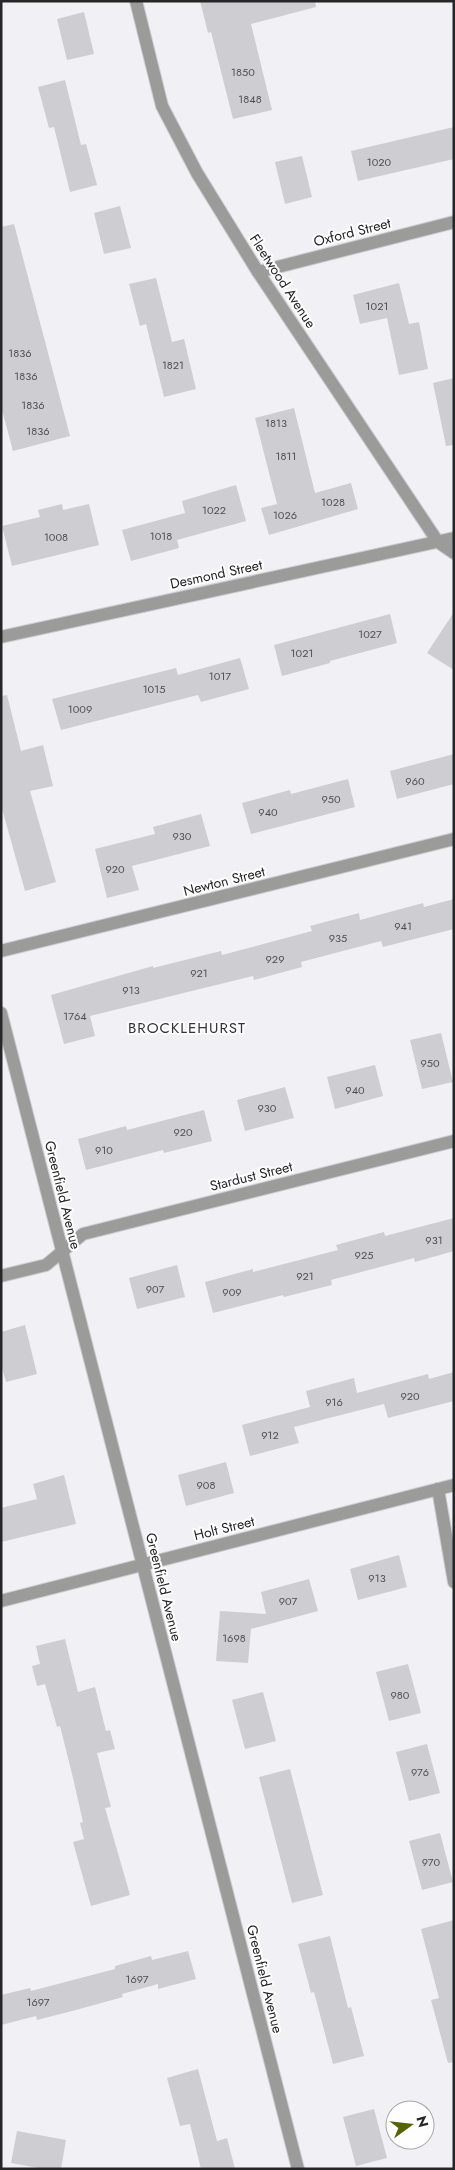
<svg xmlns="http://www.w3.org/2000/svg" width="455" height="2170" viewBox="0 0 455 2170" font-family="Jost,sans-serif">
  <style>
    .building { fill: #cdcdd2 }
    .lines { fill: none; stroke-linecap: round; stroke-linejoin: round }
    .street-casing { stroke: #ccccd0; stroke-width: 14 }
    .street { stroke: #9b9c9a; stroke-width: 12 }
    .labels { text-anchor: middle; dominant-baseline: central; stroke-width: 4; stroke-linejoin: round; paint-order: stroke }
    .number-label { font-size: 11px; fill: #505052 }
    .street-label { font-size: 14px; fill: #262628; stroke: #fefefe }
    .neighbourhood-label { font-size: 15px; letter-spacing: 1px; fill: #343438; stroke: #fefefe }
  </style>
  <rect width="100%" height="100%" fill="#f1f1f5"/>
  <g class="building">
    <path d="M200 1H315L316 7 251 24 272 110 233 119 211 32 208 33Z"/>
    <path d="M84 12 94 54 67 60 57 19Z"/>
    <path d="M65 80 81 145 86 144 97 185 70 192 54 127 49 128 38 87Z"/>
    <path d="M454 127V159L358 181 351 151Z"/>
    <path d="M302 156 312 197 285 204 275 162Z"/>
    <path d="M120 206 131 248 104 254 94 213Z"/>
    <path d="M14 224 70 436 13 451 1 406V227Z"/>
    <path d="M156 278 172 342 184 339 196 389 164 397 146 324 140 326 129 284Z"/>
    <path d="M399 283 409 324 419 322 428 369 399 375 387 318 360 324 353 295Z"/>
    <path d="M454 378V445L446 446 433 383Z"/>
    <path d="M294 408 315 493 351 483 358 509 269 535 261 508 277 504 255 418Z"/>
    <path d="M236 485 246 521 177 540 179 548 131 561 122 530 185 513 182 501Z"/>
    <path d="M62 504 63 510 89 504 99 545 12 566 2 526 40 517 38 510Z"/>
    <path d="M454 612V670L427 653Z"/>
    <path d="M390 614 397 643 330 661V663L282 676 274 645Z"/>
    <path d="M240 658 249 689 201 702 198 695 61 730 52 699 176 668 178 675Z"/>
    <path d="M7 695 21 751 43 745 53 786 30 791 56 882 25 891 1 805V696Z"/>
    <path d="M454 754V784L397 799 390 771Z"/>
    <path d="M348 779 355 807 251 834 242 803 290 790 291 794Z"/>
    <path d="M201 814 210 846 132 866 139 890 107 898 95 849 155 834 153 827Z"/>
    <path d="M454 899V929L383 947 381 941 301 962 302 967 254 980 253 976 90 1016 95 1036 64 1044 51 995 153 966V968L221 951 222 955 312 931 310 926 359 913 360 920 423 903 424 907Z"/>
    <path d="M441 1033 453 1082 422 1089 410 1040Z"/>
    <path d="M375 1065 383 1096 335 1109 327 1077Z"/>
    <path d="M285 1087 294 1118 245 1131 237 1100Z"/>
    <path d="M204 1110 212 1141 164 1153 163 1150 86 1170 78 1139 126 1126 127 1130Z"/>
    <path d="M454 1218V1251L415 1262 414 1258 331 1280 332 1285 284 1297 283 1295 213 1313 205 1282 253 1269V1272L338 1250 336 1245 384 1232 385 1236Z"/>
    <path d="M177 1265 185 1297 137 1309 129 1278Z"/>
    <path d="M25 1325 37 1374 6 1382 1 1364V1332Z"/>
    <path d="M454 1372V1401L388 1418 384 1404 294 1427 299 1443 250 1456 242 1425 310 1407 306 1391 354 1378 357 1393 428 1374 429 1379Z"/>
    <path d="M226 1462 234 1493 186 1506 178 1475Z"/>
    <path d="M64 1475 76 1524 1 1542V1508L37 1499 33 1484Z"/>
    <path d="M399 1555 407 1587 358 1600 350 1569Z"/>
    <path d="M309 1579 318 1611 251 1629 248 1663 216 1661 220 1611 266 1614 261 1592Z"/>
    <path d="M65 1639 78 1692 95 1687 106 1731 110 1730 115 1749 97 1753 111 1807 105 1808 130 1895 91 1906 73 1842 84 1839 80 1823 83 1822 73 1778 60 1726 57 1727 45 1684 37 1686 32 1666 40 1664 36 1646Z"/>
    <path d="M408 1664 421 1713 389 1721 376 1672Z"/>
    <path d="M263 1692 276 1741 245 1749 232 1700Z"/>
    <path d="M427 1744 440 1793 409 1801 396 1752Z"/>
    <path d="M290 1769 323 1895 292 1903 259 1777Z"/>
    <path d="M440 1833 453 1882 422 1890 409 1841Z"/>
    <path d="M454 1920V2062L448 2063 431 2000 439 1998 421 1929Z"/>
    <path d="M330 1936 348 2008 351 2007 364 2056 333 2064 314 1992 311 1993 298 1944Z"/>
    <path d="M188 1951 196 1979 158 1989V1984L122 1994 123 1997 76 2010 37 2020 36 2016 1 2025V1995L30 1988 31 1991 115 1969V1966L151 1956 152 1960Z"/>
    <path d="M198 2069 217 2141 227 2138 235 2169H201L190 2124 180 2126 167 2078Z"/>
    <path d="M374 2109 387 2158 356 2166 343 2117Z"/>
    <path d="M17 2131 66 2140 61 2169H44L11 2163Z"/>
  </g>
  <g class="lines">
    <defs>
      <g id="street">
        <path d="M136 1 162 106 197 173 258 272 438 542 454 553"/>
        <path d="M258 272 454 222"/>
        <path d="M1 637 454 538"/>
        <path d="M1 951 454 839"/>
        <path d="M1 1013 298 2169"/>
        <path d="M1 1276 46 1265 83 1234 454 1141"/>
        <path d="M438 1489 454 1582"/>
        <path d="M1 1601 454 1485"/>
      </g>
    </defs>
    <use href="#street" class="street-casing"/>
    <use href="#street" class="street"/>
  </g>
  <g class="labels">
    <g class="number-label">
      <text x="243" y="72">1850</text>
      <text x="250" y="99">1848</text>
      <text x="379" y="162">1020</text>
      <text x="377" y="306">1021</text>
      <text x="20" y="353">1836</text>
      <text x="173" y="365">1821</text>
      <text x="26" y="376">1836</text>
      <text x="33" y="405">1836</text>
      <text x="276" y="423">1813</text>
      <text x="38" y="431">1836</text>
      <text x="286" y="456">1811</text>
      <text x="333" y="502">1028</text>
      <text x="214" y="510">1022</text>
      <text x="285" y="515">1026</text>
      <text x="161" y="536">1018</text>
      <text x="56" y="537">1008</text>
      <text x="370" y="634">1027</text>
      <text x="302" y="653">1021</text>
      <text x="220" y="676">1017</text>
      <text x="154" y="689">1015</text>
      <text x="80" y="709">1009</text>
      <text x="415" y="781">960</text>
      <text x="331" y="799">950</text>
      <text x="268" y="812">940</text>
      <text x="182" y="836">930</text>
      <text x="115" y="869">920</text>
      <text x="403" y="926">941</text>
      <text x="338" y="938">935</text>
      <text x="275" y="959">929</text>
      <text x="199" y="973">921</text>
      <text x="131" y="990">913</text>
      <text x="75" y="1016">1764</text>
      <text x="430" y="1063">950</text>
      <text x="355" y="1090">940</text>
      <text x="267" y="1108">930</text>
      <text x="183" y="1132">920</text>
      <text x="104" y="1150">910</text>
      <text x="434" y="1240">931</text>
      <text x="364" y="1255">925</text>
      <text x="305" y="1276">921</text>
      <text x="155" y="1289">907</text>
      <text x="232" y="1292">909</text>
      <text x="410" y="1396">920</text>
      <text x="334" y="1402">916</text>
      <text x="270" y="1435">912</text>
      <text x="206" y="1485">908</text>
      <text x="377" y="1578">913</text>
      <text x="288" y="1601">907</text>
      <text x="234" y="1638">1698</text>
      <text x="400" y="1695">980</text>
      <text x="420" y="1772">976</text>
      <text x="431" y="1862">970</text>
      <text x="137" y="1979">1697</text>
      <text x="38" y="2002">1697</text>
    </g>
    <g class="street-label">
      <text transform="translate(352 232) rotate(-14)">Oxford Street</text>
      <text transform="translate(283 281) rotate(57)">Fleetwood Avenue</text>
      <text transform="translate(216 574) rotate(-12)">Desmond Street</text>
      <text transform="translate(224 881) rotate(-14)">Newton Street</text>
      <text transform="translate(251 1176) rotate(-14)">Stardust Street</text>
      <text transform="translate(63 1195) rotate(76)">Greenfield Avenue</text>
      <text transform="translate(224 1528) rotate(-14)">Holt Street</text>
      <text transform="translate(164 1587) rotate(76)">Greenfield Avenue</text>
      <text transform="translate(265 1979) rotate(76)">Greenfield Avenue</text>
    </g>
    <g class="neighbourhood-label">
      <text x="187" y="1028">BROCKLEHURST</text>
    </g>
  </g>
  <rect width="455" height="2170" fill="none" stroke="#262628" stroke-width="5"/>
  <g transform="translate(410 2125) rotate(75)"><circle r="24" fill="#fefefe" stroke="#a8a8a8"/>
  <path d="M0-4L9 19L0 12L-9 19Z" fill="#546306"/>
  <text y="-8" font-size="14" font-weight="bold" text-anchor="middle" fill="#262628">N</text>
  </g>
</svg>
